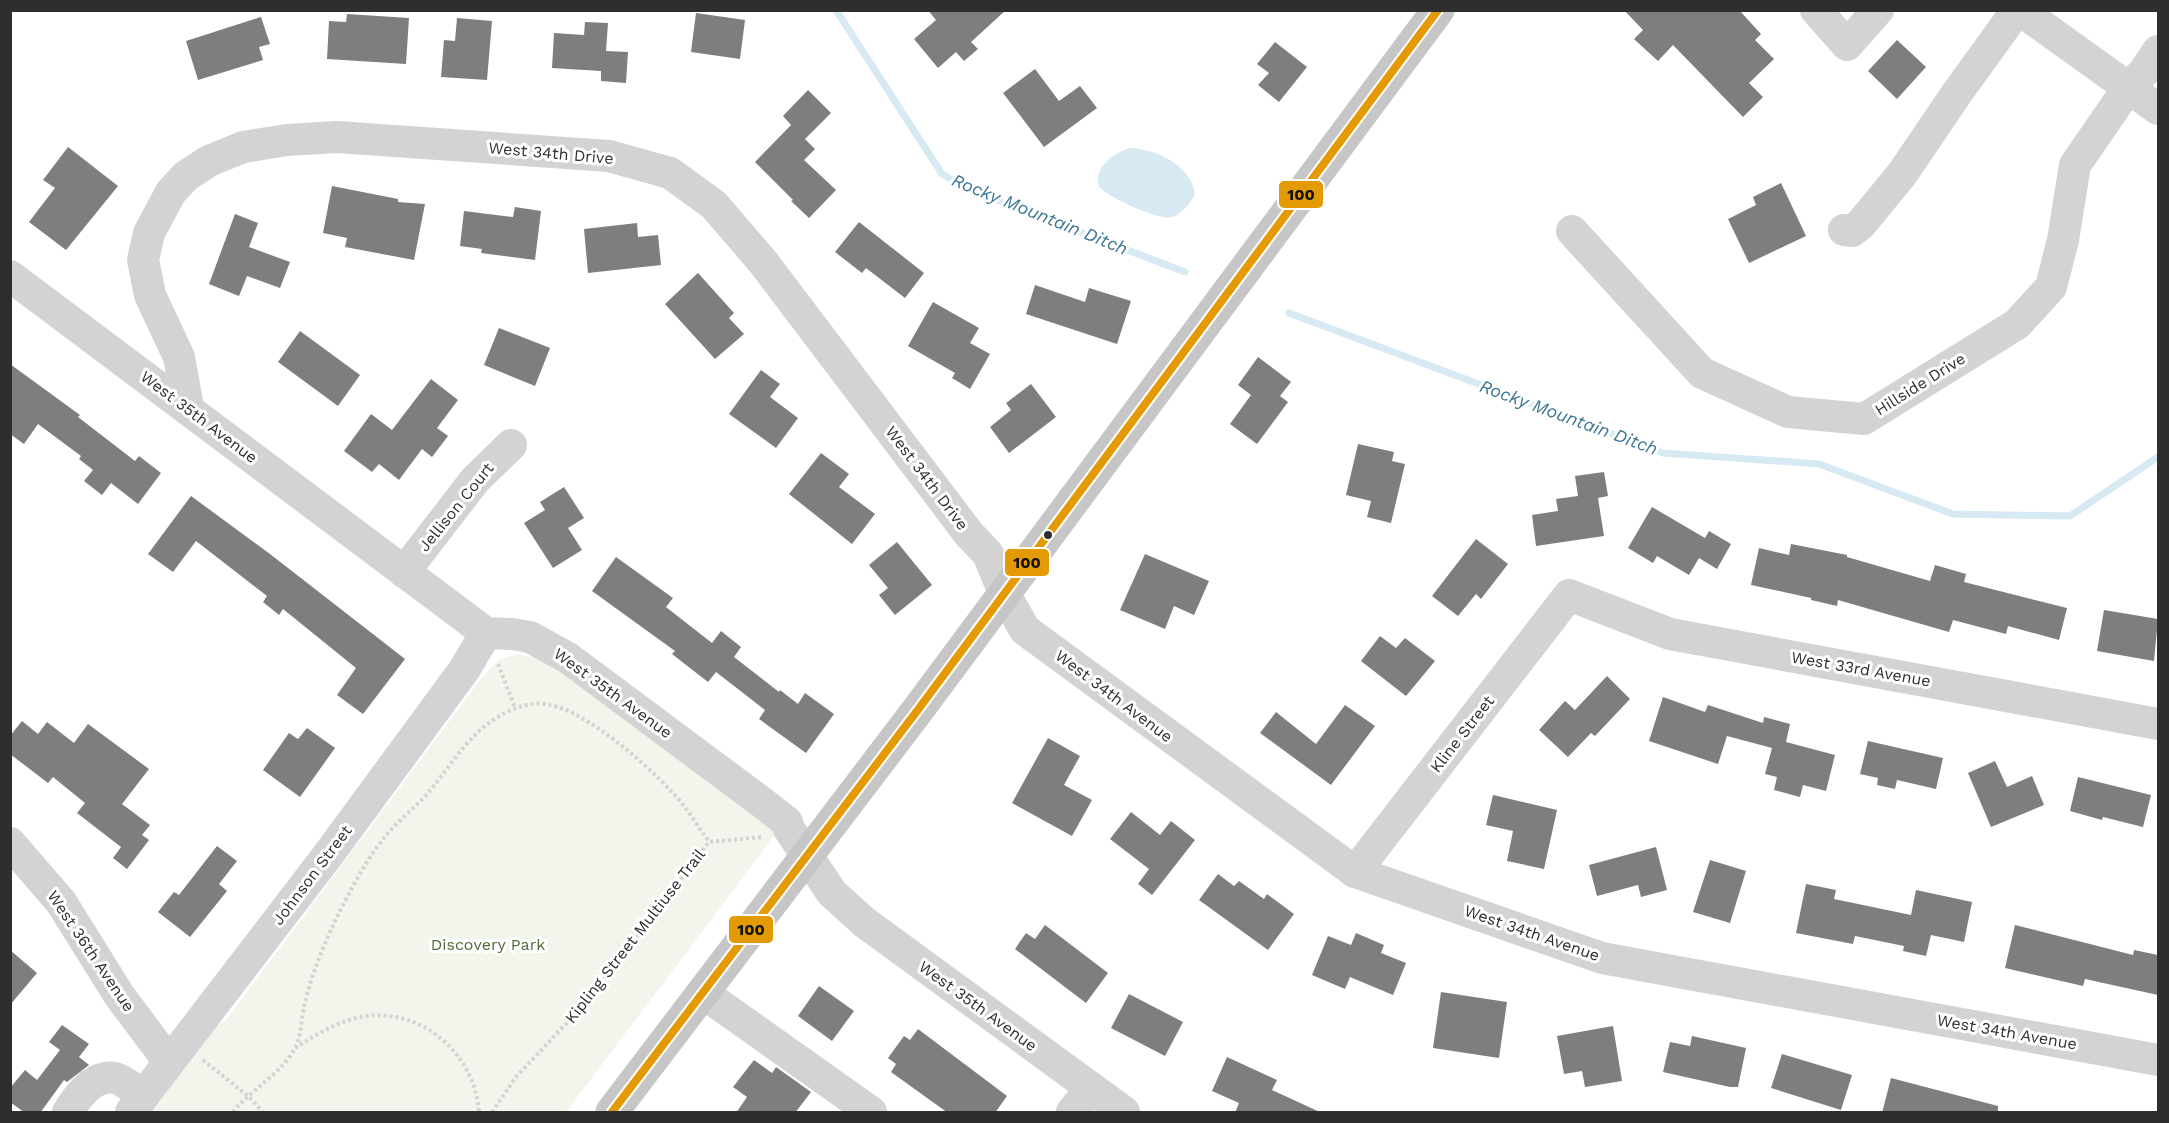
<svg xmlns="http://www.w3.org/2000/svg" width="2169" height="1123" viewBox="0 0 2169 1123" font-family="'Work Sans',sans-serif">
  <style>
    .green { fill: #f1f5eb }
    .water { fill: #d7e9f2 }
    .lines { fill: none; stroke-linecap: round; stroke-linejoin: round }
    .stream { stroke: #d7e9f2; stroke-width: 7 }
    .building { fill: #7e7e7e }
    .path { stroke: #d3d3d3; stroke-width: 4; stroke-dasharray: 3 3; stroke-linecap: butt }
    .minor { stroke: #d3d3d3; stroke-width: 32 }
    .major { stroke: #c6c6c6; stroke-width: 33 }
    .bus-1-casing { stroke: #fff; stroke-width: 12 }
    .bus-1 { stroke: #e39a05; stroke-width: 8 }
    .bus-dot { fill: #2e2e2e; stroke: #fff; stroke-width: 2 }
    .labels { text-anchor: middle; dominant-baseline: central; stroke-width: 6; stroke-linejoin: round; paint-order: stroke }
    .street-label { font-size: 16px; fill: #2e2e2e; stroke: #fff }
    .park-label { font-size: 16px; fill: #546b39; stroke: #fff }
    .water-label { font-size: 18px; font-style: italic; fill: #397593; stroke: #fff }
    .line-badge { stroke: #fff; stroke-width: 2 }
    .pale-badge-label { font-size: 16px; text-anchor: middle; font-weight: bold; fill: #111 }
  </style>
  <rect width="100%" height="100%" fill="#fff"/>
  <path class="green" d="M517 654 535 658 560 672 776 833 566 1112H150L215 1027 226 1020 483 676 499 660Z"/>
  <path class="water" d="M1130 148C1156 149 1191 165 1195 194 1191 202 1182 214 1172 217 1158 221 1109 197 1099 187 1092 168 1115 152 1130 148Z"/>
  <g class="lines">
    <g class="stream">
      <path d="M836 10 942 174 968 189 1185 272"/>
      <path d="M1289 313 1663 453 1819 464 1953 514 2070 516 2158 457"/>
    </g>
  </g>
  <g class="building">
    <path d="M928 10H1006L971 42 978 49 964 61 956 52 938 68 914 39 936 20Z"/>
    <path d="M1624 10H1739L1761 34 1755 40 1774 59 1749 83 1763 97 1743 117 1673 45 1658 61 1634 39 1643 30Z"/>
    <path d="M696 13 745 20 740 59 691 52Z"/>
    <path d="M347 14 409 18 406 64 327 59 329 21 346 22Z"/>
    <path d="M261 17 270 44 259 47 263 60 198 80 186 41Z"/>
    <path d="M457 18 492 21 487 80 441 77 444 40 455 41Z"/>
    <path d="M585 22 608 23 606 51 628 52 626 83 601 81V71L552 68 554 33 584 35Z"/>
    <path d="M1897 40 1926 67 1897 99 1868 71Z"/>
    <path d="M1275 42 1307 67 1279 102 1258 85 1269 73 1257 64Z"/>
    <path d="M1035 69 1059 101 1080 86 1097 108 1044 147 1003 93Z"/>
    <path d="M808 90 831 113 805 139 815 149 804 160 836 190 809 218 791 201 793 200 755 162 791 125 783 116Z"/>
    <path d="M68 147 118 186 66 250 29 222 55 188 43 180Z"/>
    <path d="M1781 183 1806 236 1749 263 1728 219 1756 205 1753 197Z"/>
    <path d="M332 186 398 199V202L425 204 414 260 345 247 347 238 323 233Z"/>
    <path d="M515 207 541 211 535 260 481 253 482 249 460 246 464 211 513 217Z"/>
    <path d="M235 214 258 223 249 247 290 262 280 288 247 276 239 296 209 284Z"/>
    <path d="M859 222 924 273 905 298 866 268 862 273 835 252Z"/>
    <path d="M637 223 638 237 658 235 661 265 588 273 584 229Z"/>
    <path d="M698 273 734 313 729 318 744 334 715 359 665 304Z"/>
    <path d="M1035 285 1085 302 1089 288 1131 301 1117 344 1026 314Z"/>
    <path d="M933 302 979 328 970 343 990 354 970 389 952 378 955 373 908 346Z"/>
    <path d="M499 328 550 348 535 386 484 365Z"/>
    <path d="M300 331 360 375 338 406 278 362Z"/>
    <path d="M1258 357 1291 382 1280 396 1288 402 1257 444 1230 424 1251 395 1238 385Z"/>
    <path d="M10 364 80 415 78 417 135 461 139 456 161 473 138 504 111 483 102 495 84 481 93 470 79 459 81 456 38 424 24 444 10 434Z"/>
    <path d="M761 370 780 384 770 397 798 418 776 448 729 414Z"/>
    <path d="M431 379 458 400 437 428 448 436 432 457 422 449 399 480 379 464 372 472 344 451 371 414 392 430Z"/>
    <path d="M1031 384 1056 417 1009 453 990 427 1011 410 1006 403Z"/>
    <path d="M1358 444 1394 452 1392 461 1405 464 1391 523 1367 517 1371 501 1346 495Z"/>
    <path d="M821 453 849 474 839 487 875 514 852 544 789 494Z"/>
    <path d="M1604 472 1608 496 1598 498 1604 536 1536 546 1532 515 1558 511 1556 499 1578 496 1575 476Z"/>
    <path d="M564 487 584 518 568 528 582 550 553 568 524 523 545 510 540 502Z"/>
    <path d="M191 496 270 554 405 659 363 714 337 695 356 668 283 609 279 615 263 602 267 596 196 541 173 572 148 554Z"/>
    <path d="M1652 507 1705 538 1709 531 1731 544 1717 569 1699 558 1689 575 1657 556 1653 563 1628 548Z"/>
    <path d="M1476 539 1508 564 1481 599 1476 594 1458 616 1432 596Z"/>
    <path d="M897 542 932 585 895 615 879 595 888 588 869 565Z"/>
    <path d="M1791 544 1847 555V557L1930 581 1935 565 1966 574 1964 582 2067 608 2059 640 2008 626 2006 634 1953 620 1949 632 1838 600 1837 606 1811 600V598L1751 585 1759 548 1789 555Z"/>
    <path d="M1145 554 1209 581 1194 615 1174 606 1165 629 1120 610Z"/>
    <path d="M616 557 673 598 666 607 712 643 721 631 741 647 734 657 779 692 780 690 798 704 805 693 834 714 806 753 759 719 765 710 716 672 708 682 672 654 675 651 592 591Z"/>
    <path d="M2104 610 2158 619 2154 661 2097 651Z"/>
    <path d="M1380 636 1396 648 1405 638 1435 661 1406 696 1361 661Z"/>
    <path d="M1607 676 1630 699 1595 736 1591 733 1568 757 1539 730 1565 701 1575 710Z"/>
    <path d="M1663 697 1705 712 1708 705 1763 723 1764 717 1790 724 1786 742 1835 755 1826 791 1803 785 1800 797 1774 790 1777 777 1765 774 1772 748 1727 736 1718 764 1649 741Z"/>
    <path d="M1345 705 1375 726 1331 785 1260 733 1276 712 1316 744Z"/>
    <path d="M22 721 38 734 47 722 74 743 88 724 149 769 122 804 150 825 142 835 149 840 127 869 113 858 121 847 77 813 85 803 53 777 48 783 10 754V736Z"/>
    <path d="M307 728 335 748 300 797 263 770 289 733 298 739Z"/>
    <path d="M1048 738 1080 756 1064 785 1092 800 1072 836 1012 803Z"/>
    <path d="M1868 741 1943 758 1936 789 1897 780 1895 789 1877 785 1878 778 1860 774Z"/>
    <path d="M1995 761 2007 787 2032 776 2044 805 1991 827 1968 773Z"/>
    <path d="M2078 777 2151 795 2143 827 2103 817 2102 820 2070 811Z"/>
    <path d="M1493 795 1557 810 1544 869 1507 861 1513 831 1486 825Z"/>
    <path d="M1131 812 1160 835 1171 821 1195 840 1152 895 1138 884 1149 869 1110 839Z"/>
    <path d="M217 846 237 861 219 884 227 891 190 937 158 912 174 892 179 895Z"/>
    <path d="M1656 847 1667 890 1641 897 1638 885 1597 896 1589 865Z"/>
    <path d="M1710 860 1746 871 1730 923 1693 912Z"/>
    <path d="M1218 874 1234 886 1239 881 1264 899 1267 894 1294 914 1268 950 1199 900Z"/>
    <path d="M1806 884 1836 890 1834 899 1911 915 1916 890 1972 902 1964 942 1931 935 1926 956 1903 951 1904 946 1855 936 1853 944 1796 933Z"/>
    <path d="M1045 925 1108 973 1086 1003 1015 949 1026 933 1035 939Z"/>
    <path d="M2015 925 2133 955 2134 950 2158 955V995L2085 979 2083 986 2005 968Z"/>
    <path d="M1356 933 1384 945 1381 953 1406 963 1393 995 1350 977 1345 989 1312 975 1328 936 1351 945Z"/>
    <path d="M10 950 37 973 10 1005Z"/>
    <path d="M819 986 854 1011 832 1041 798 1016Z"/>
    <path d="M1441 992 1507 1002 1499 1058 1433 1048Z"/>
    <path d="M1129 994 1183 1022 1165 1056 1111 1028Z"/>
    <path d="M62 1025 89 1044 79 1057 89 1065 67 1082 64 1080 40 1113H25L10 1102V1088L25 1070 37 1080 60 1050 49 1042Z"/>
    <path d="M1613 1026 1622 1081 1585 1087 1582 1071 1564 1074 1557 1036Z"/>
    <path d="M918 1029 1007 1096 995 1113H948L891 1072 896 1064 888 1058 904 1036 910 1040Z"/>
    <path d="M1692 1036 1746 1048 1738 1087H1730L1663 1072 1670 1042 1690 1046Z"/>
    <path d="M1782 1054 1852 1075 1841 1110 1771 1088Z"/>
    <path d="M1227 1057 1277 1080 1272 1090 1322 1113H1235L1239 1103 1212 1091Z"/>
    <path d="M754 1060 772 1073 776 1067 811 1092 795 1113H736L747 1097 733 1087Z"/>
    <path d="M1891 1078 1998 1106V1113H1882Z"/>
  </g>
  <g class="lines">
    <g class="path">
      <path d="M498 664 515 708"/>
      <path d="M295 1048C316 1035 339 1020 366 1016 424 1009 475 1055 479 1112"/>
      <path d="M203 1060 248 1096 263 1112"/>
      <path d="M233 1112 239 1105C257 1087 281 1072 294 1050 302 1037 301 1017 305 1002 312 974 323 947 335 921 350 891 367 857 389 832 401 818 416 807 428 793 454 762 474 724 514 709 525 704 539 702 550 705 587 712 645 763 671 791 686 806 697 825 709 842"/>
      <path d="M492 1112 516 1077 591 997 709 842 762 837"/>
    </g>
    <g class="minor">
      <path d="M1816 10 1847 45 1878 10"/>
      <path d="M2020 10 2158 109"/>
      <path d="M1844 230 1852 231 1861 224 1902 174 1957 93 2017 10"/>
      <path d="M1572 231 1702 373 1788 412 1864 419 2017 324 2051 287 2063 240 2075 165 2128 88 2144 72 2158 51"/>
      <path d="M10 276 486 633 512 634 530 637 568 658 764 804 787 822 789 829 832 893 864 922 1124 1112"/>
      <path d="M188 408 179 357 150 295 143 260 149 233 171 192 186 176 209 161 243 147 287 140 337 137 609 156 670 173 714 205 763 262 969 534 988 554 1004 593 1025 630 1355 872 1602 958 2158 1060"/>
      <path d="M404 572 475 480 511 445"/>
      <path d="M10 843 61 902 119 995 169 1062"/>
      <path d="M1355 872 1569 595 1670 634 2158 724"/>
      <path d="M703 993 871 1112"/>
      <path d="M68 1112C77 1097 93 1074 115 1078 124 1080 136 1091 143 1096"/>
      <path d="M131 1112 328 855 464 670 486 633"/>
      <path d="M1072 1112 1091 1088"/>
    </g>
    <path class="major" d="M612 1112 917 711 1438 10"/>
    <defs>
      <path id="bus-1" d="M612 1112 917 711 1438 10"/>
    </defs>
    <use href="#bus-1" class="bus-1-casing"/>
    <use href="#bus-1" class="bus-1"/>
  </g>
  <circle class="bus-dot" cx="1048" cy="535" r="5"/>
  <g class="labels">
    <g class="street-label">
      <text transform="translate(551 153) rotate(5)">West 34th Drive</text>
      <text transform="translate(1920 384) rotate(-32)">Hillside Drive</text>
      <text transform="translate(199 417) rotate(37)">West 35th Avenue</text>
      <text transform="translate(927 478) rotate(53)">West 34th Drive</text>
      <text transform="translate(456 507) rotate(-51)">Jellison Court</text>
      <text transform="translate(1861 669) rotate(10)">West 33rd Avenue</text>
      <text transform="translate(613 693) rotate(36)">West 35th Avenue</text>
      <text transform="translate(1114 696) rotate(37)">West 34th Avenue</text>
      <text transform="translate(1462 734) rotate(-52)">Kline Street</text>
      <text transform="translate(312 875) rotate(-53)">Johnson Street</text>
      <text transform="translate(1532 933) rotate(19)">West 34th Avenue</text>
      <text transform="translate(635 936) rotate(-52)">Kipling Street Multiuse Trail</text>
      <text transform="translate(91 951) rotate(56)">West 36th Avenue</text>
      <text transform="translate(978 1006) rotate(36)">West 35th Avenue</text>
      <text transform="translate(2007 1032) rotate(10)">West 34th Avenue</text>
    </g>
    <g class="park-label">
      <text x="488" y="944">Discovery Park</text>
    </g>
    <g class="water-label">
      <text transform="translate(1040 214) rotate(22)">Rocky Mountain Ditch</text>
      <text transform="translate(1569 417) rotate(20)">Rocky Mountain Ditch</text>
    </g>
  </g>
  <g class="line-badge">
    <rect x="1278" y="180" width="46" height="29" rx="6" fill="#e39a05"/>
    <rect x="1004" y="548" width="46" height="29" rx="6" fill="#e39a05"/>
    <rect x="728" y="915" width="46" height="29" rx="6" fill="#e39a05"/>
  </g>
  <g class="pale-badge-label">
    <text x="1301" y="200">100</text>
    <text x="1027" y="568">100</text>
    <text x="751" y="935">100</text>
  </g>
  <rect width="2169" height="1123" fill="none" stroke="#2e2e2e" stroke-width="24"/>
</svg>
